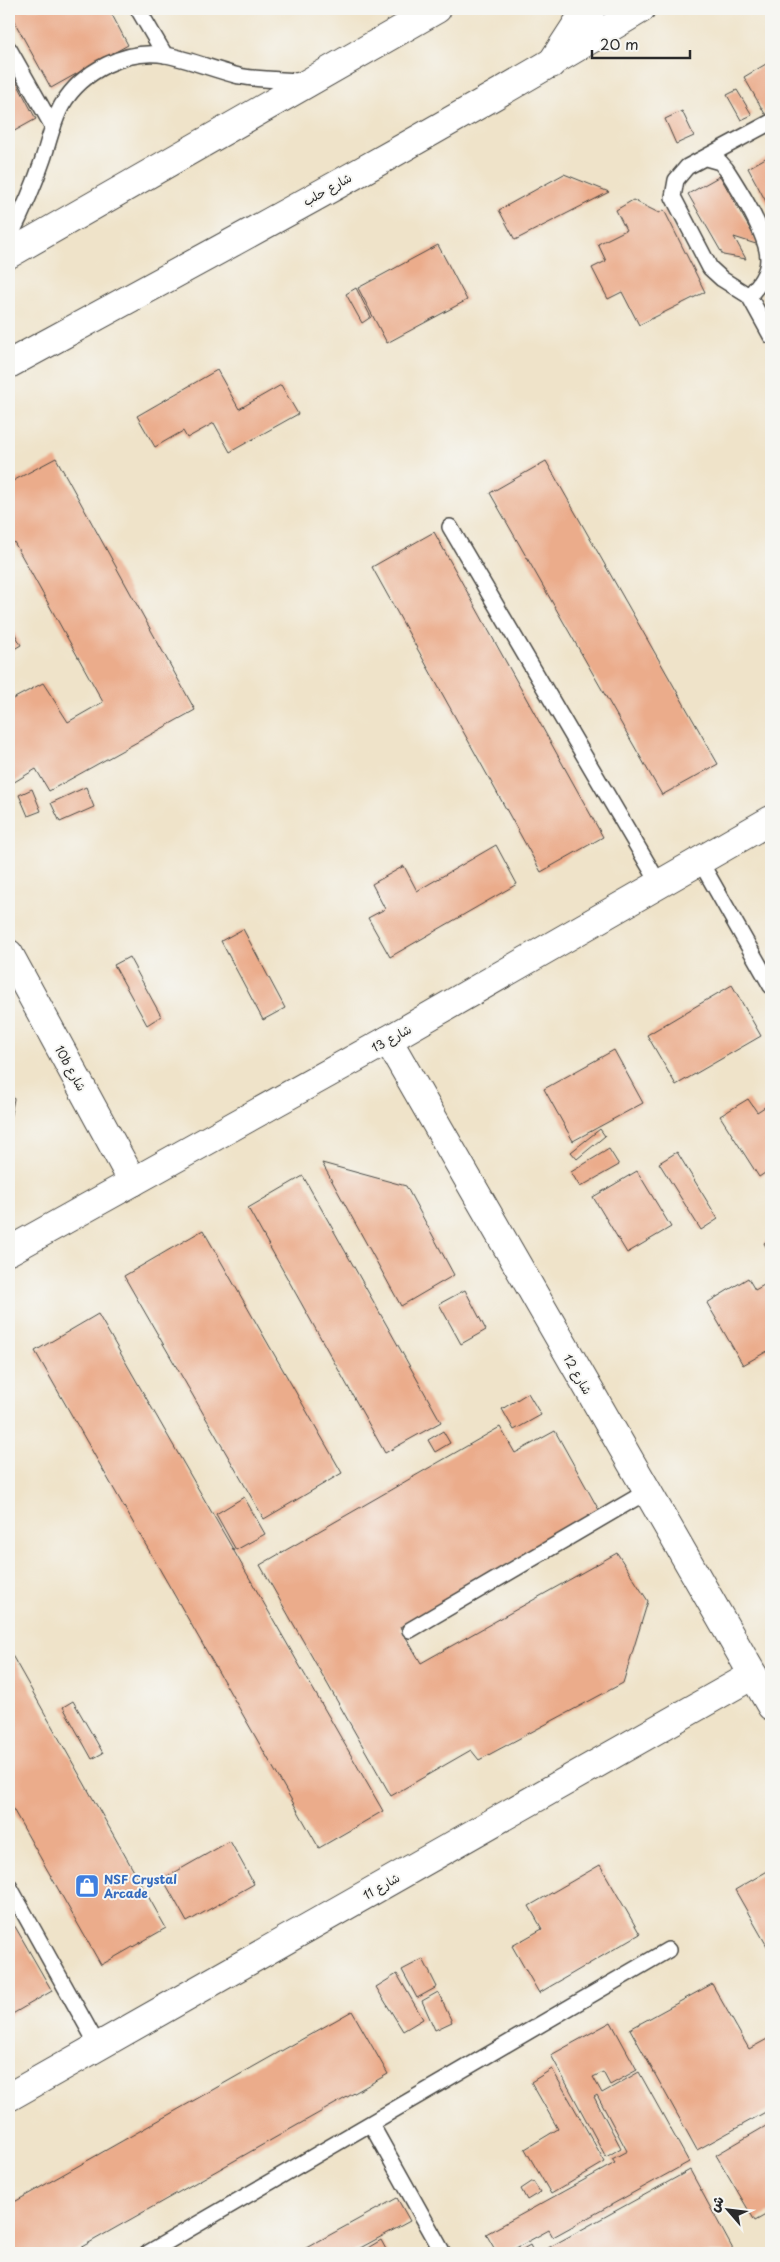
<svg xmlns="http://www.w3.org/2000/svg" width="780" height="2262" viewBox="0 0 780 2262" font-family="'Playpen Sans','Playpen Sans Arabic',sans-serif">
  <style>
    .building { fill: #ebac8b }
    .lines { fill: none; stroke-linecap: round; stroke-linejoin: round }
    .lane-casing { stroke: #484743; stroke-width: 18 }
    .street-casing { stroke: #484743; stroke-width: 30 }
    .secondary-casing { stroke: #484743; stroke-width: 30 }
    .primary-casing { stroke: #484743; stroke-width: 30 }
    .lane { stroke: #fff; stroke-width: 15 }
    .street { stroke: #fff; stroke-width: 28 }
    .secondary { stroke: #fff; stroke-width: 28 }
    .primary { stroke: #fff; stroke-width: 28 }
    .labels { text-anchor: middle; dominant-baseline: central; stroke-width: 4; stroke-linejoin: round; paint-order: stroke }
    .street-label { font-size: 12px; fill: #2b2b2b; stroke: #f6f6f2 }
    .shop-label { font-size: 12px; font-weight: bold; fill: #366cbe; stroke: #f6f6f2; text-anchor: start }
  </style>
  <rect width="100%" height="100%" fill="#f6f6f2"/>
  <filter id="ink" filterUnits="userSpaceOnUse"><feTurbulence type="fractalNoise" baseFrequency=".02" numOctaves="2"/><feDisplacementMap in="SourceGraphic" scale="10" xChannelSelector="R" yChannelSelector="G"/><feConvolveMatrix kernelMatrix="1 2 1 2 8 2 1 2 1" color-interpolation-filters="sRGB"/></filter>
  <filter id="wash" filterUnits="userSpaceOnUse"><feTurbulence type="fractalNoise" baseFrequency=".0096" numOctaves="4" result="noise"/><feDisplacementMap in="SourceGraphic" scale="20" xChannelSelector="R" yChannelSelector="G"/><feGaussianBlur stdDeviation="1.12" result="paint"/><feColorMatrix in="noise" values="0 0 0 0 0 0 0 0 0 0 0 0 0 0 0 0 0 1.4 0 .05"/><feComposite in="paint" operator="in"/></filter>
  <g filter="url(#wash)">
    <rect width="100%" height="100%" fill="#efe3c9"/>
    <g id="blocks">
      <g class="building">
        <path d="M9 9H109L128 45 51 88 9 12Z"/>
        <path d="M771 61V110L765 114 744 77Z"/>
        <path d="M9 68 36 119 9 134Z"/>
        <path d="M737 90 752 115 741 120 727 95Z"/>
        <path d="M682 111 694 136 676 144 665 119Z"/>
        <path d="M771 155V211L748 168Z"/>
        <path d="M564 174 609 192 515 240 499 210Z"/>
        <path d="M720 176 759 245 734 237 746 259 723 255 688 194Z"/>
        <path d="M633 200 659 213 664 210 705 292 639 325 622 292 608 299 592 268 606 261 598 244 626 230 616 210Z"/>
        <path d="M438 245 467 300 387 343 358 288Z"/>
        <path d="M356 288 371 317 362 323 346 294Z"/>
        <path d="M217 370 239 409 281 385 298 414 230 452 214 423 187 438 183 431 155 447 137 416Z"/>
        <path d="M56 458 195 710 49 791 36 769 11 784 9 780V701L43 683 68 722 103 702 14 542 9 545V483Z"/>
        <path d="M546 461 718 764 662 795 490 493Z"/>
        <path d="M434 532 603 837 541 872 372 567Z"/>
        <path d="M9 623 21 645 9 652Z"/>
        <path d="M86 787 94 807 60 822 51 803Z"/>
        <path d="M32 789 41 811 28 816 19 795Z"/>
        <path d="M496 845 517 884 390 957 368 918 385 909 372 884 404 866 417 891Z"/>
        <path d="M243 929 285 1008 263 1020 221 941Z"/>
        <path d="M129 957 161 1016 147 1025 114 965Z"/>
        <path d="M732 985 761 1036 676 1085 647 1035Z"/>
        <path d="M614 1050 643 1103 573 1141 544 1089Z"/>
        <path d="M9 1090 14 1099 10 1119 9 1118Z"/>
        <path d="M748 1099 757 1112 771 1103V1169L759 1177 720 1116Z"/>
        <path d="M600 1129 605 1136 577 1159 571 1152Z"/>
        <path d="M609 1149 619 1165 580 1187 571 1172Z"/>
        <path d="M677 1152 718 1219 701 1230 659 1163Z"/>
        <path d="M322 1163 406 1186 454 1275 401 1306Z"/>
        <path d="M637 1171 671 1227 627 1253 593 1197Z"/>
        <path d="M303 1176 441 1422 385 1453 248 1208Z"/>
        <path d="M203 1230 342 1473 264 1519 124 1276Z"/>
        <path d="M771 1238V1256L764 1243Z"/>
        <path d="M748 1278 755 1290 764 1285 771 1296V1349L743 1365 707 1303Z"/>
        <path d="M465 1290 486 1330 461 1344 439 1304Z"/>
        <path d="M98 1314 383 1811 319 1848 35 1351Z"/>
        <path d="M528 1393 541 1415 514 1430 502 1409Z"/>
        <path d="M500 1427 515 1453 555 1431 600 1512 400 1627 421 1663 617 1553 648 1601 623 1683 479 1760 471 1750 391 1796 260 1565Z"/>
        <path d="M443 1431 450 1443 435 1452 428 1440Z"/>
        <path d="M244 1497 265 1534 236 1550 216 1514Z"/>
        <path d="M9 1650 166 1928 101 1965 9 1802Z"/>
        <path d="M73 1701 103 1753 92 1759 63 1707Z"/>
        <path d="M230 1841 254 1884 187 1922 163 1879Z"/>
        <path d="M600 1865 640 1934 539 1993 512 1946 542 1929 529 1906Z"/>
        <path d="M771 1869V1953L735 1890Z"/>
        <path d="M9 1916 52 1991 9 2016Z"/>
        <path d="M423 1959 437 1987 417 1998 402 1970Z"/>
        <path d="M397 1974 423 2019 403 2031 376 1987Z"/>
        <path d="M712 1984 749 2049 771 2037V2109L697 2150 630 2029Z"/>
        <path d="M438 1992 452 2022 435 2030 422 2001Z"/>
        <path d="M352 2011 388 2074 71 2253H9V2205Z"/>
        <path d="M611 2022 637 2070 610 2085 603 2072 593 2077 602 2093 639 2072 689 2162 553 2237 549 2230 507 2253H497L486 2234 615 2163 612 2159 627 2151 597 2095 594 2097 621 2148 606 2157 551 2055Z"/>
        <path d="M552 2069 605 2162 551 2194 525 2149 558 2129 531 2082Z"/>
        <path d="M771 2123V2212L755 2221 716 2155Z"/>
        <path d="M690 2170 735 2253H539Z"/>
        <path d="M533 2181 540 2192 527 2200 521 2189Z"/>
        <path d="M397 2198 410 2221 351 2253H297Z"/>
        <path d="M381 2240 388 2253H368L366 2249Z"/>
        <path d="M530 2245 534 2253H516Z"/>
      </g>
    </g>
  </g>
  <g filter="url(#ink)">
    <use href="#blocks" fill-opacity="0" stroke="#484743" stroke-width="1"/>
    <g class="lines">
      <defs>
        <g id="lane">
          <path d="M138 9 165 55"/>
          <path d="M9 49 53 127"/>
          <path d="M706 158 720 162 726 169C739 189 768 236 768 259 768 274 758 286 749 296L722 279 710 268 673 197 676 180 687 167 771 122"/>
          <path d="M9 239C22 213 34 186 43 159 49 141 53 121 62 105 82 71 127 48 166 55 191 60 215 70 239 76 260 80 283 80 304 81"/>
          <path d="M749 296 771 336"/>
          <path d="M450 527 660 885"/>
          <path d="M700 861 771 986"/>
          <path d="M410 1630 646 1492"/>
          <path d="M9 1886 98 2046"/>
          <path d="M371 2124 443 2253"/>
          <path d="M148 2253 668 1950"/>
        </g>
        <g id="street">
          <path d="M9 954 133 1182"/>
          <path d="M388 1040 771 1706"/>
          <path d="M9 1251 388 1040 771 820"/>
          <path d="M9 2097 753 1675"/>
        </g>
        <g id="secondary">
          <path d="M9 254 437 9"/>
          <path d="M9 364C221 249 435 134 641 9"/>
        </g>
        <path id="primary" d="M551 64 577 24 591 9"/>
      </defs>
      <use href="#lane" class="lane-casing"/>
      <use href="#street" class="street-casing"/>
      <use href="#secondary" class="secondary-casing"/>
      <use href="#primary" class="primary-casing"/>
      <use href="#lane" class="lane"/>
      <use href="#street" class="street"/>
      <use href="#secondary" class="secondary"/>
      <use href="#primary" class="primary"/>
    </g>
  </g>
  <defs>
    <symbol id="shop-square" viewBox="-11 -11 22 22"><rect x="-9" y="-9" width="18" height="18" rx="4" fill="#3f7fe0" stroke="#f6f6f2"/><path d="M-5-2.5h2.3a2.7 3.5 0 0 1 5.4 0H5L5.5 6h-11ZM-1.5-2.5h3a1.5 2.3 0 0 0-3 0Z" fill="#fff"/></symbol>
  </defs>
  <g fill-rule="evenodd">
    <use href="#shop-square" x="73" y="1872" width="28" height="28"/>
  </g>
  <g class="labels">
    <g class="street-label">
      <text transform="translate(327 189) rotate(-29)">شارع حلب</text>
      <text transform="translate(391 1038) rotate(-29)">شارع 13</text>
      <text transform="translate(71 1068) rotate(61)">10b شارع</text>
      <text transform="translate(578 1374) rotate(60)">شارع 12</text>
      <text transform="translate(381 1886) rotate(-30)">شارع 11</text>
    </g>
    <g class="shop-label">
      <text x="104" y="1879">NSF Crystal<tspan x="104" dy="14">Arcade</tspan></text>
    </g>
  </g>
  <rect width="780" height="2262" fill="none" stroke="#f6f6f2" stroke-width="30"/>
  <g transform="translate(728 2210) rotate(298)" stroke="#f6f6f2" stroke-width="4" paint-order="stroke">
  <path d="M0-4L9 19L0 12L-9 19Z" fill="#2b2b2b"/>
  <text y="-8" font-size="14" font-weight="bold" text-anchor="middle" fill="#2b2b2b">ش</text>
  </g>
  <path d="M592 50v8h98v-8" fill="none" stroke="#2b2b2b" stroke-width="2.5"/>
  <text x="600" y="50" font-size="15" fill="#2b2b2b" stroke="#f6f6f2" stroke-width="4" paint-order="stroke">20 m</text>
</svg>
